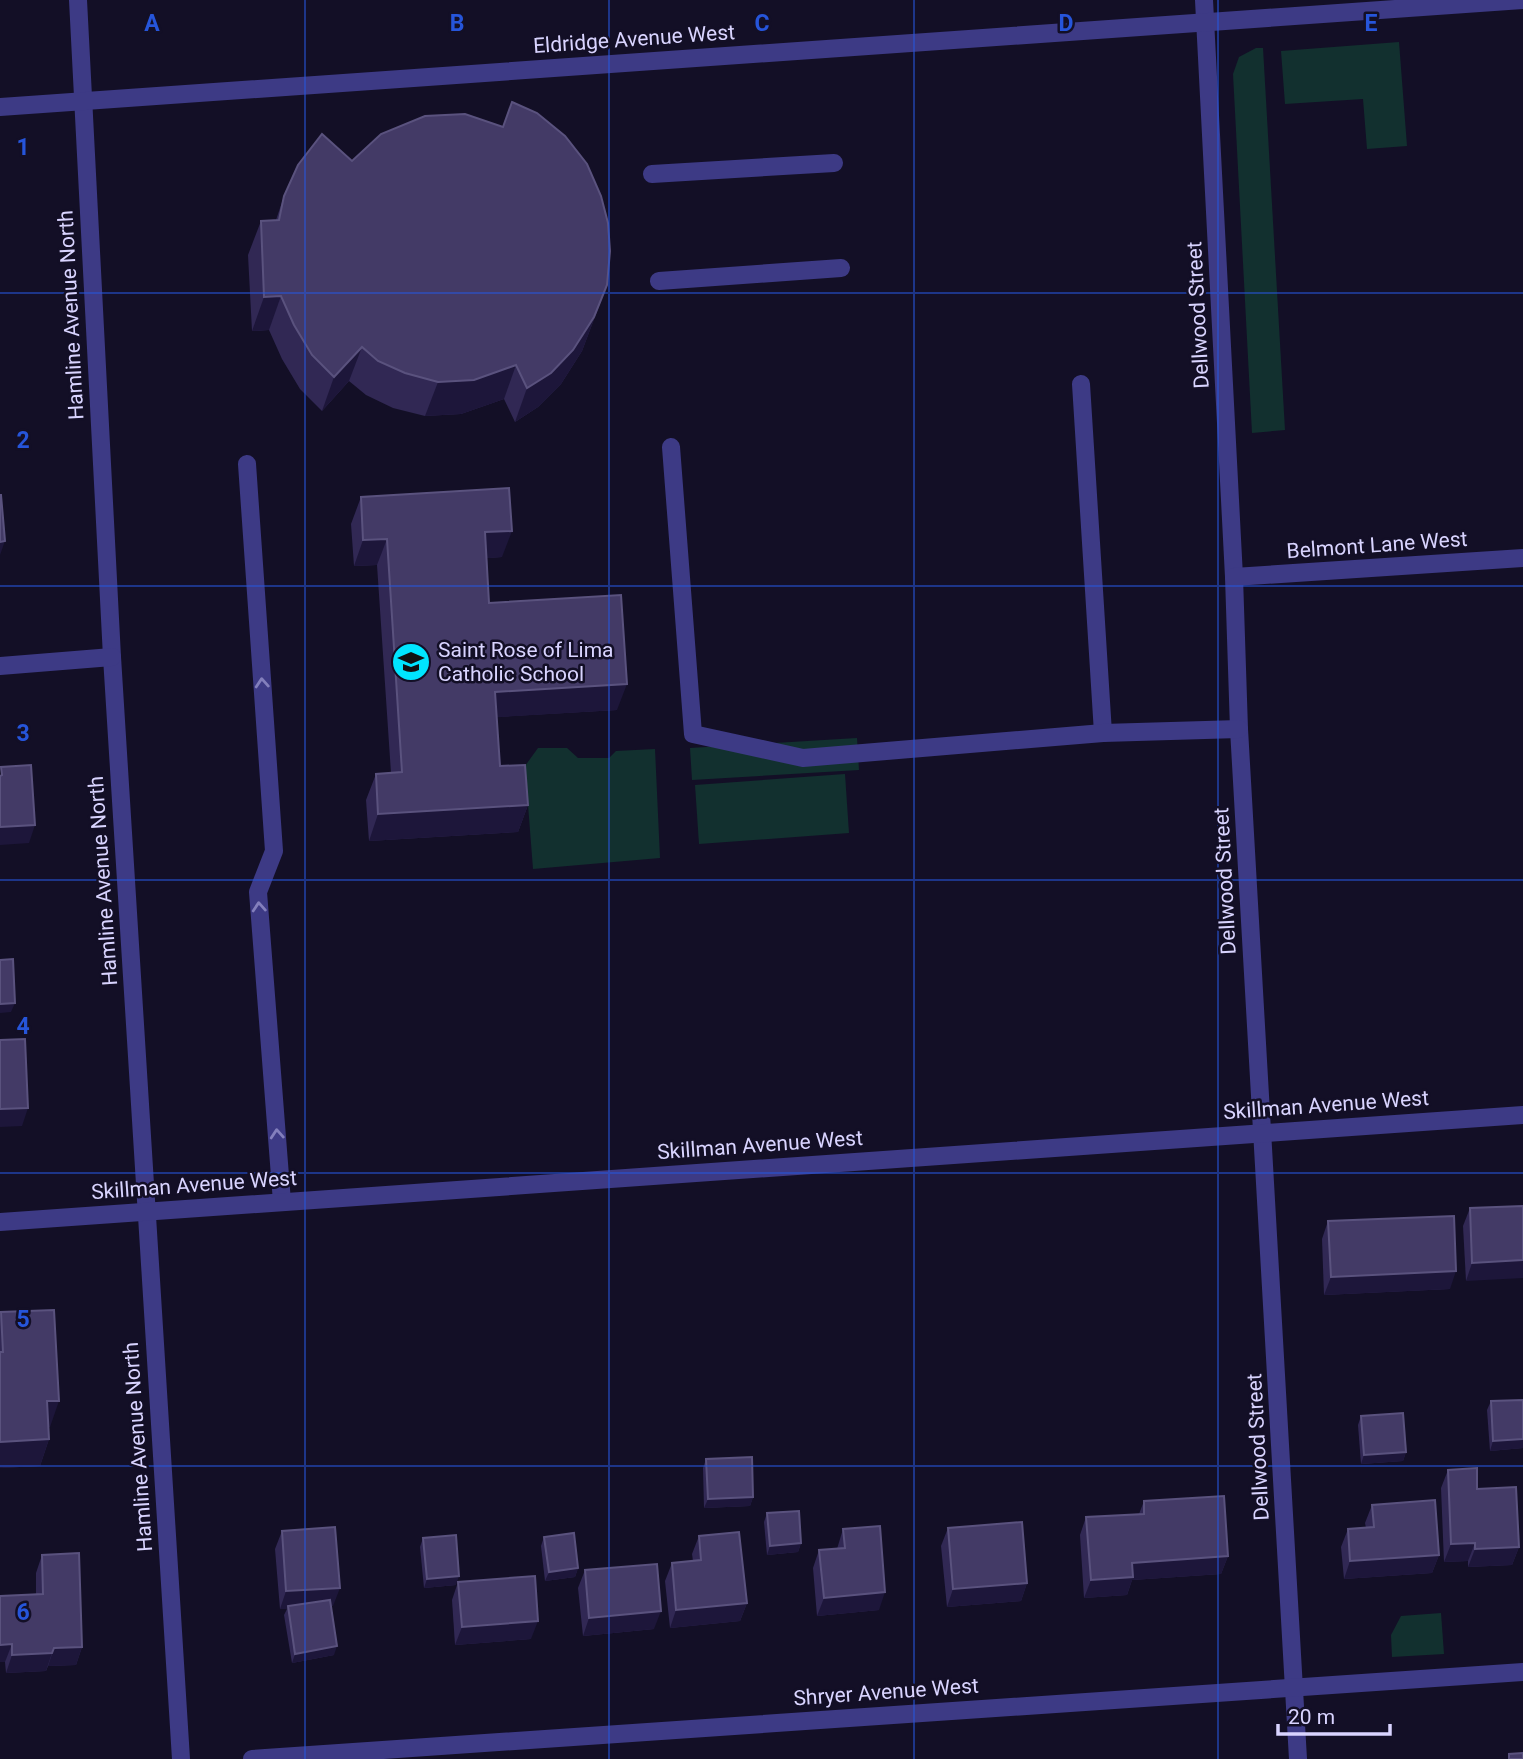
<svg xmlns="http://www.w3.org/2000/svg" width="1523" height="1759" viewBox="0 0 1523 1759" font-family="Roboto,sans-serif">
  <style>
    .green { fill: #12302f }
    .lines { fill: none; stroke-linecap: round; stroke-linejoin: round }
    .minor { stroke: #3d3a85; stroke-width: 18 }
    .wall { fill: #312854 }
    .shaded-wall { fill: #1d163a }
    .building { fill: #433a66; stroke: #5a527e; stroke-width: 2 }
    .oneway { stroke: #837fbc }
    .grid { fill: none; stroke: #2655da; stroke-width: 2; stroke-opacity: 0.55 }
    .labels { text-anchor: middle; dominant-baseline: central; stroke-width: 5; stroke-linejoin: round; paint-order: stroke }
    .street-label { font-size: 21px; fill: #d9d4ff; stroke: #130f26 }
    .poi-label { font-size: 21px; fill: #d9d4ff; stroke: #130f26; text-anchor: start }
    .grid-label { font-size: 23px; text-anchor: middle; font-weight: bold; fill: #2655da; stroke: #130f26; stroke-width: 5; stroke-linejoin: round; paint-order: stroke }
  </style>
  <rect width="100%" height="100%" fill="#130f26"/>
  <g class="green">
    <path d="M1399 42 1407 146 1367 149 1363 99 1285 104 1281 51Z"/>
    <path d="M1256 48H1263L1285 430 1252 433 1233 74 1239 57Z"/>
    <path d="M857 738 859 770 692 780 690 748Z"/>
    <path d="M538 748H567L578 758H609L616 751 655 749 660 858 533 869 525 766Z"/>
    <path d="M845 774 849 833 699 844 695 785Z"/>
    <path d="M1441 1613 1444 1654 1392 1657 1391 1635 1401 1616Z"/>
  </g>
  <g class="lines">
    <g class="minor">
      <path d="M78 0 112 657 181 1759"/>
      <path d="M1204 0 1234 577 1239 729 1298 1759"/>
      <path d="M0 107 1523 0"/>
      <path d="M652 174 834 163"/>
      <path d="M659 281 841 268"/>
      <path d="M1081 384 1103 733"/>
      <path d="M671 447 693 734 803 758 1103 733 1239 729"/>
      <path d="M247 464 274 851 258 892 282 1202"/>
      <path d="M1234 577 1523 558"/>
      <path d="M0 666 112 657"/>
      <path d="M0 1222 1523 1115"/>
      <path d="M252 1759 1523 1672"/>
    </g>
  </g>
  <g class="wall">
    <path d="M352 161 607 285 582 351 561 384 538 407 515 422 504 399 461 414 425 416 393 408 366 395 349 381 322 411 300 389 282 359 269 330 252 331 248 255 261 221 276 220 284 196Z"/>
    <path d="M361 497 502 557 487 558 489 603 617 710 497 717 500 766 528 805 518 832 369 841 366 800 376 774 391 773 377 565 354 566 351 524Z"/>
    <path d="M1523 1206 1466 1281 1463 1226 1470 1208Z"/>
    <path d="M1328 1221 1450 1289 1324 1295 1322 1239Z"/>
    <path d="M1 1312 50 1427H48L49 1439 40 1466 0 1468V1316Z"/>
    <path d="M1523 1400V1448L1490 1451 1487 1410 1491 1401Z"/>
    <path d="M1361 1416 1406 1452 1403 1461 1361 1464 1358 1425Z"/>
    <path d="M706 1459 753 1497 750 1506 704 1508 703 1468Z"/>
    <path d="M1448 1470 1477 1489 1519 1547 1512 1565 1468 1567V1561L1444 1562 1441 1488Z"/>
    <path d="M1144 1501 1228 1556 1221 1574 1132 1580 1127 1595 1084 1598 1080 1535 1086 1517 1139 1514Z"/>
    <path d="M1372 1505 1439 1555 1432 1573 1344 1579 1341 1547 1348 1529 1366 1528 1365 1523Z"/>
    <path d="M767 1513 801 1543 798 1552 767 1555 764 1522Z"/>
    <path d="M948 1528 1027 1583 1021 1601 947 1607 941 1546Z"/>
    <path d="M843 1529 879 1610 817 1616 813 1568 819 1550 837 1549Z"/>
    <path d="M282 1531 333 1606H331L334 1655 292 1663 284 1615 287 1609H280L275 1549Z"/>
    <path d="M699 1536 747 1603 740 1621 670 1628 665 1581 672 1563 693 1561 692 1554Z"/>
    <path d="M544 1537 578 1568 575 1577 545 1581 541 1546Z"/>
    <path d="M423 1538 456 1585 424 1588 420 1547Z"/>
    <path d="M42 1555 82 1647 76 1665 48 1666 46 1671 6 1673 5 1662H0V1596L36 1594V1573Z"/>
    <path d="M585 1570 654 1629 583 1636 578 1588Z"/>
    <path d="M458 1582 531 1639 455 1645 452 1600Z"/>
  </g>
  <g class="shaded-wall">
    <path d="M607 285 582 351 561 384 538 407 515 422 527 388Z"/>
    <path d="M281 296 269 330 252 331 264 297Z"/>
    <path d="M362 347 349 381 322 411 334 377Z"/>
    <path d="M516 365 504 399 461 414 425 416 438 382Z"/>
    <path d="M512 531 502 557 476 559 485 532Z"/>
    <path d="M387 539 377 565 354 566 363 540Z"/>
    <path d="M5 541 0 555V542Z"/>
    <path d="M627 684 617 710 485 718 495 692Z"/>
    <path d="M528 805 518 832 369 841 378 814Z"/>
    <path d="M35 825 29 843 0 845V827Z"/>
    <path d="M15 1003 11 1012 0 1013V1004Z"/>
    <path d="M28 1108 22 1126 0 1127V1109Z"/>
    <path d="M1523 1260V1278L1466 1281 1472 1263Z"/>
    <path d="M1456 1271 1450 1289 1324 1295 1331 1277Z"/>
    <path d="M47 1401H59L50 1427 37 1428Z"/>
    <path d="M49 1439 40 1466 0 1468V1442Z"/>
    <path d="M1523 1439V1448L1490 1451 1493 1441Z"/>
    <path d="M1406 1452 1403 1461 1361 1464 1364 1455Z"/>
    <path d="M753 1497 750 1506 704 1508 708 1499Z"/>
    <path d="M801 1543 798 1552 767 1555 770 1546Z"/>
    <path d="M1475 1543 1468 1561 1444 1562 1451 1544Z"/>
    <path d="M1519 1547 1512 1565 1468 1567 1475 1549Z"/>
    <path d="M1439 1555 1432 1573 1344 1579 1350 1561Z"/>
    <path d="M1228 1556 1221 1574 1132 1580 1127 1595 1084 1598 1091 1580 1132 1563Z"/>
    <path d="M578 1568 575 1577 545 1581 549 1572Z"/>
    <path d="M459 1576 456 1585 424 1588 427 1579Z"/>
    <path d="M1027 1583 1021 1601 947 1607 953 1589Z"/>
    <path d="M340 1588 333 1606 288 1609V1606L287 1609H280L286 1591Z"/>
    <path d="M885 1592 879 1610 817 1616 824 1598Z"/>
    <path d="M747 1603 740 1621 670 1628 676 1610Z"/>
    <path d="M661 1611 654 1629 583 1636 589 1618Z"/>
    <path d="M538 1621 531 1639 455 1645 462 1627Z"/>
    <path d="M12 1644 5 1662H0V1645Z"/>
    <path d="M337 1646 334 1655 292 1663 295 1654Z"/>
    <path d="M82 1647 76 1665 48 1666 54 1648Z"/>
    <path d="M52 1653 46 1671 6 1673 12 1655Z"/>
  </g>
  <g class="building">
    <path d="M512 102 537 113 565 136 587 164 601 196 608 223 610 251 607 285 594 317 573 350 551 373 527 388 516 365 474 380 438 382 405 373 378 361 362 347 334 377 312 355 294 325 281 296 264 297 261 221 279 220 284 196 298 165 322 134 352 161 381 134 425 116 465 114 503 127Z"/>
    <path d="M509 488 512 531 485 532 489 603 621 595 627 684 495 692 500 766 525 765 528 805 378 814 376 774 402 772 387 539 363 540 361 497Z"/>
    <path d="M0 495H1L5 541 0 542Z"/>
    <path d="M31 765 35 825 0 827V776L2 775 1 767Z"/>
    <path d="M13 959 15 1003 0 1004V960Z"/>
    <path d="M25 1039 28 1108 0 1109V1040Z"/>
    <path d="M1523 1206V1260L1472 1263 1470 1208Z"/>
    <path d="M1454 1216 1456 1271 1331 1277 1328 1221Z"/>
    <path d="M54 1310 59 1401H47L49 1439 0 1442V1352H3L1 1312Z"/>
    <path d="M1523 1400V1439L1493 1441 1491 1401Z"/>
    <path d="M1403 1413 1406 1452 1364 1455 1361 1416Z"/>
    <path d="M752 1457 753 1497 708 1499 706 1459Z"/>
    <path d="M1477 1468V1489L1516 1487 1519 1547 1475 1549V1543L1451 1544 1448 1470Z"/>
    <path d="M1224 1496 1228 1556 1132 1563 1133 1577 1091 1580 1086 1517 1144 1514V1501Z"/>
    <path d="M1435 1500 1439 1555 1350 1561 1348 1529 1374 1527 1372 1505Z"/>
    <path d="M799 1511 801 1543 770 1546 767 1513Z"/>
    <path d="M1022 1522 1027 1583 953 1589 948 1528Z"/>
    <path d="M880 1526 885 1592 824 1598 819 1550 845 1548 843 1529Z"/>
    <path d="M335 1527 340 1588 286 1591 282 1531Z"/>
    <path d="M739 1532 747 1603 676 1610 672 1563 701 1560 699 1536Z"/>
    <path d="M574 1533 578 1568 549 1572 544 1537Z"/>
    <path d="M456 1535 459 1576 427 1579 423 1538Z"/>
    <path d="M79 1553 82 1647 54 1648 52 1653 12 1655V1644L0 1645V1596L43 1594 42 1555Z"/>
    <path d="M657 1564 661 1611 589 1618 585 1570Z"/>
    <path d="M535 1576 538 1621 462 1627 458 1582Z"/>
    <path d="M330 1600 337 1646 295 1654 288 1606Z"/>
    <path d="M1523 1753V1759H1509V1754Z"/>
  </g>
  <defs><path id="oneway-chevron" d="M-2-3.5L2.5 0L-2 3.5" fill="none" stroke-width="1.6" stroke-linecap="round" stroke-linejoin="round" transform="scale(1.75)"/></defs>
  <g class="oneway">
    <use href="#oneway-chevron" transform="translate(262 683) rotate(-94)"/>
    <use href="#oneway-chevron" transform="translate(259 907) rotate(-94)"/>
    <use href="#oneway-chevron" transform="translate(277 1134) rotate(-94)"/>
  </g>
  <path class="grid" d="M305 0V1759M609 0V1759M914 0V1759M1218 0V1759M0 293H1523M0 586H1523M0 880H1523M0 1173H1523M0 1466H1523"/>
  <defs>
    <symbol id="school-disc" viewBox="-11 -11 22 22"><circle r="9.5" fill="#00e5ff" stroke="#130f26"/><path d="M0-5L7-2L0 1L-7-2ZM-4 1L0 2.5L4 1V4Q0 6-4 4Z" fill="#111"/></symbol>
  </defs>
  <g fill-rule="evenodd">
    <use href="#school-disc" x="389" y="640" width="44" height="44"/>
  </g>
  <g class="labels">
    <g class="street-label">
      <text transform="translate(634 39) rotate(-4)">Eldridge Avenue West</text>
      <text transform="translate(71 315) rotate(-93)">Hamline Avenue North</text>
      <text transform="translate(1198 315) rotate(-93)">Dellwood Street</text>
      <text transform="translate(1377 545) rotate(-4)">Belmont Lane West</text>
      <text transform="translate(103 881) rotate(-94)">Hamline Avenue North</text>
      <text transform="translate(1225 881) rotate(-93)">Dellwood Street</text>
      <text transform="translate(1326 1105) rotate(-4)">Skillman Avenue West</text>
      <text transform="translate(760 1145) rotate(-4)">Skillman Avenue West</text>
      <text transform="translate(194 1185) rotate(-4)">Skillman Avenue West</text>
      <text transform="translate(138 1447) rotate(-94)">Hamline Avenue North</text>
      <text transform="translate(1258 1447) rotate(-93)">Dellwood Street</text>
      <text transform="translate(886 1692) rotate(-4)">Shryer Avenue West</text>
    </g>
    <g class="poi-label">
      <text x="438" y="650">Saint Rose of Lima<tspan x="438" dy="24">Catholic School</tspan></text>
    </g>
  </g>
  <g class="grid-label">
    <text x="152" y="31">A</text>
    <text x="457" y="31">B</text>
    <text x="762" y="31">C</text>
    <text x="1066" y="31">D</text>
    <text x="1371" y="31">E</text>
    <text x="23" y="155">1</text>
    <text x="23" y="448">2</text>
    <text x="23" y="741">3</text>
    <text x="23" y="1034">4</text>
    <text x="23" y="1327">5</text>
    <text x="23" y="1620">6</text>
  </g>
  <path d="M1278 1724v10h112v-10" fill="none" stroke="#d9d4ff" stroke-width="3.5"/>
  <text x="1288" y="1724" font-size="21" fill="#d9d4ff" stroke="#130f26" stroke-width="5" paint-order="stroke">20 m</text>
</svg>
